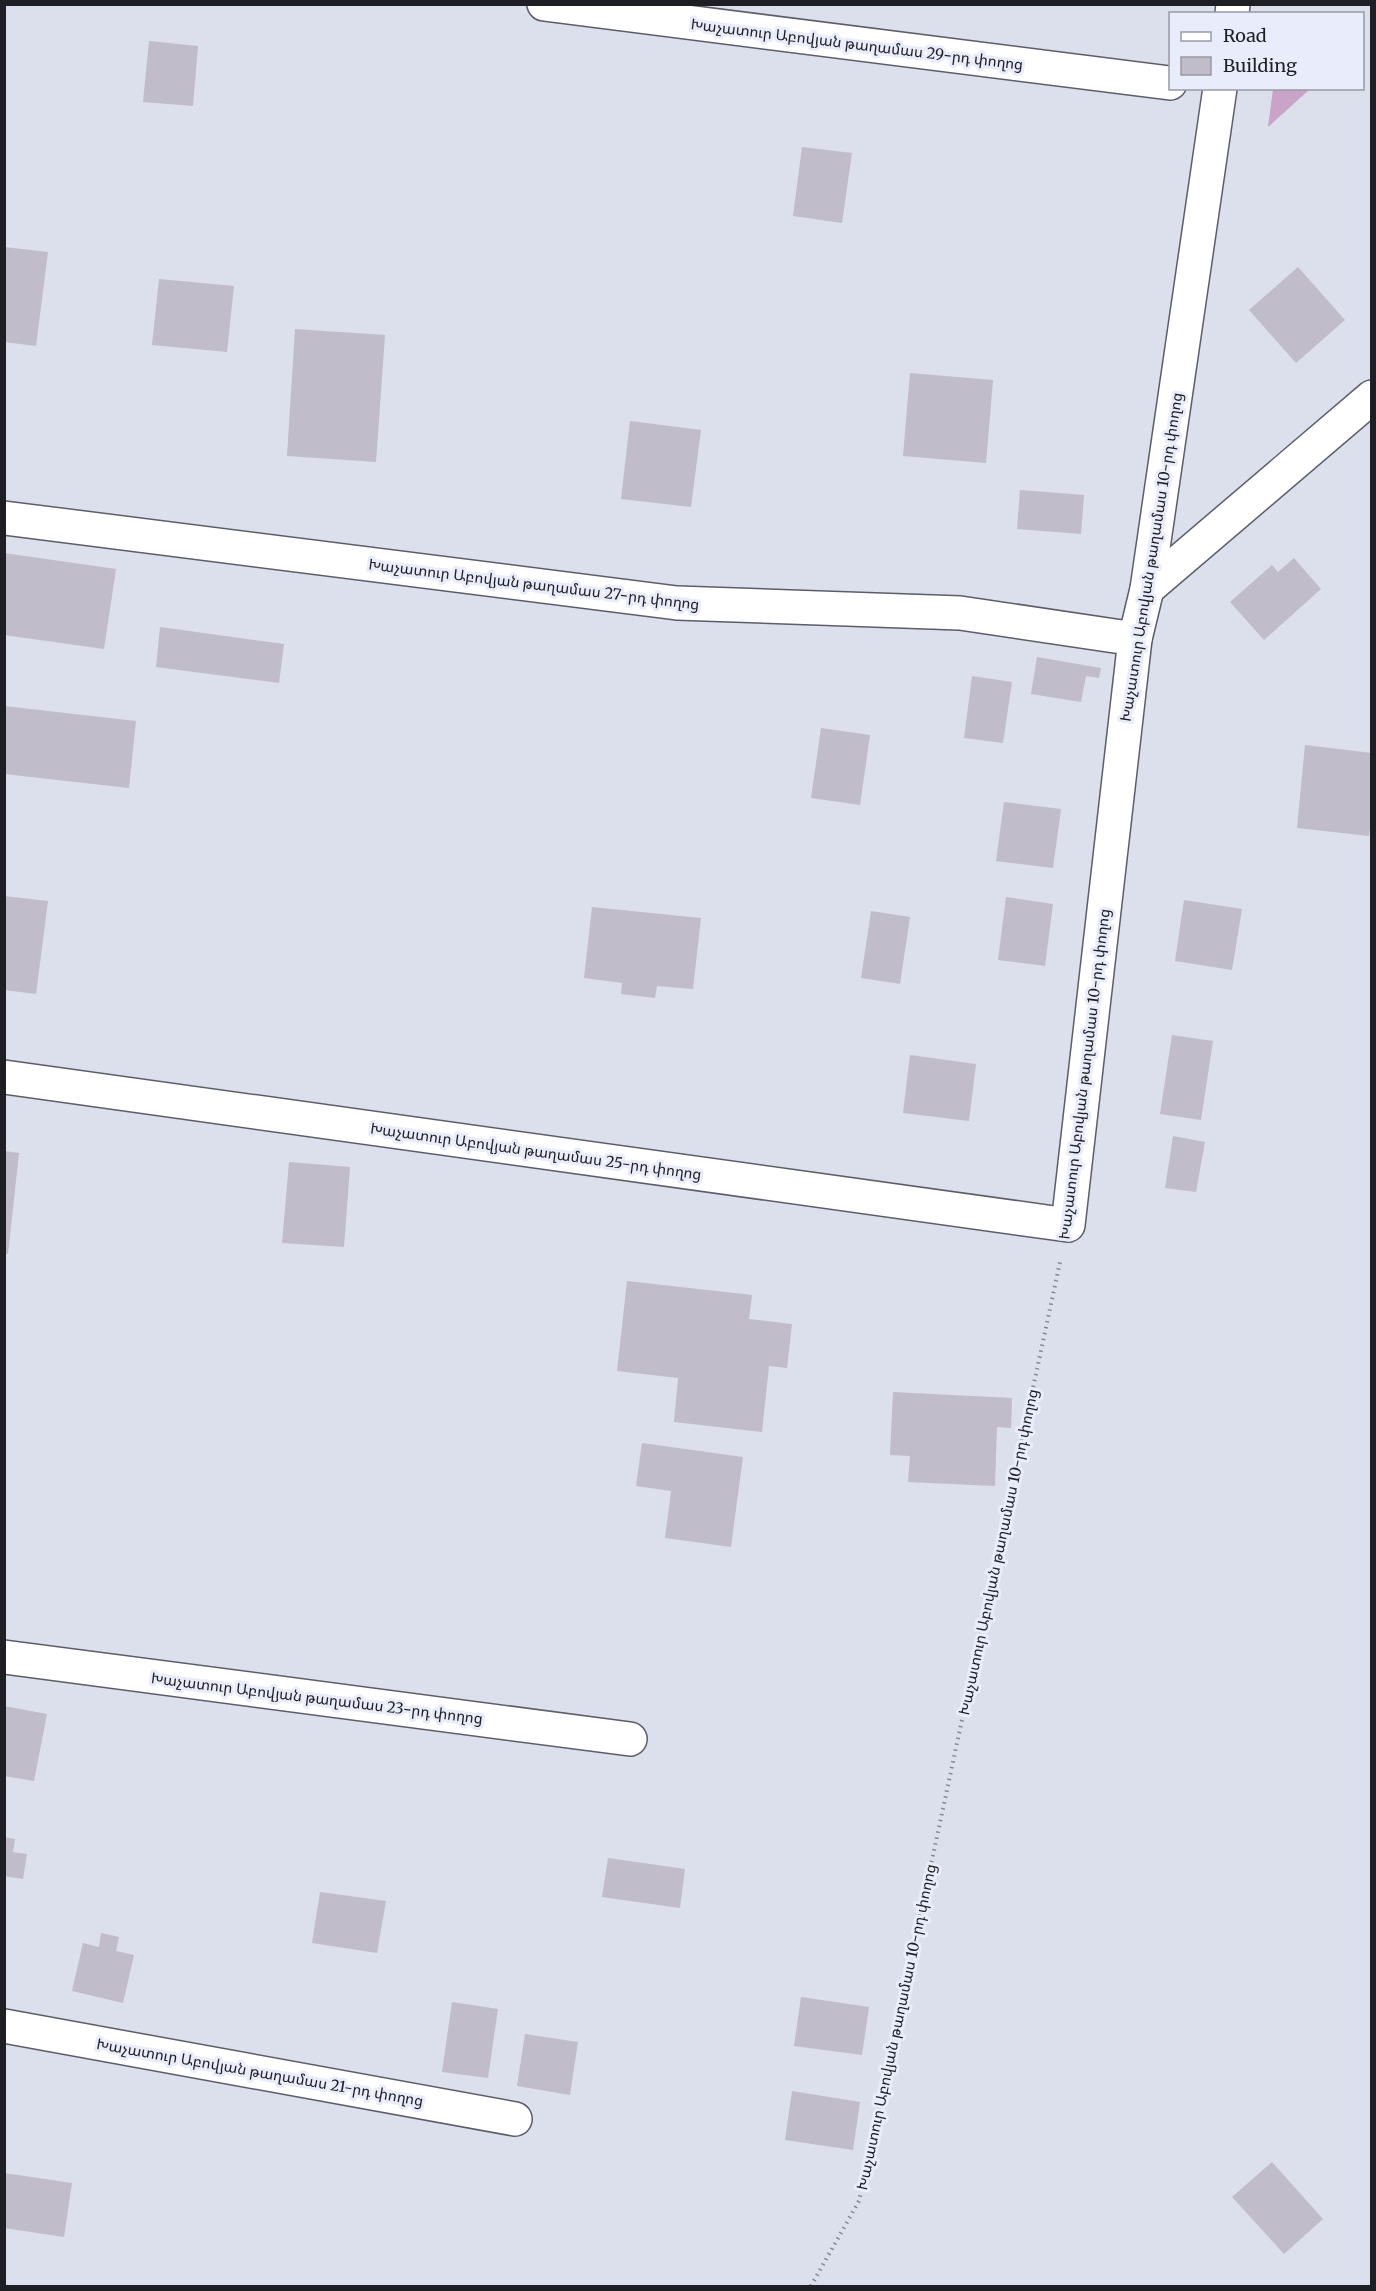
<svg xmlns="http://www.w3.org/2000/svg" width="1376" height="2291" viewBox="0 0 1376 2291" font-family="Merriweather,'Noto Sans Armenian',serif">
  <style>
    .green { fill: #caa3c9 }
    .building { fill: #c0bcc9 }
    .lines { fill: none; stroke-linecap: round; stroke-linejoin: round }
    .minor-casing { stroke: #5b5e69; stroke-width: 36 }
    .path { stroke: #888a93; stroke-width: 4; stroke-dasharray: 1.5 4.5; stroke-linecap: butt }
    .minor { stroke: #fff; stroke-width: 33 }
    .labels { text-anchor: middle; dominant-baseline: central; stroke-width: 6; stroke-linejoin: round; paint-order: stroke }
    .street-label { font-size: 15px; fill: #1e1f24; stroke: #e9ecfa }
  </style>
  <rect width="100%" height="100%" fill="#dcdfec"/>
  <path class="green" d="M1273 89H1310L1268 127Z"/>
  <g class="building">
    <path d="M149 41 198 46 193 106 143 102Z"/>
    <path d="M802 147 852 153 842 223 793 216Z"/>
    <path d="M4 247 48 252 36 346 4 342Z"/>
    <path d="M1298 267 1345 320 1296 363 1249 310Z"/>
    <path d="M159 279 234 286 227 352 152 345Z"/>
    <path d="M295 329 385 335 376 462 287 456Z"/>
    <path d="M910 373 993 380 986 463 903 456Z"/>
    <path d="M630 421 701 430 691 507 621 499Z"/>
    <path d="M1020 490 1084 495 1081 534 1017 529Z"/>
    <path d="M4 553 116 569 104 649 4 635Z"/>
    <path d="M1294 558 1321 589 1264 640 1230 602 1272 565 1278 572Z"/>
    <path d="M160 627 284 644 279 683 156 667Z"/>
    <path d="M1037 657 1101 668 1099 678 1086 676 1081 702 1031 694Z"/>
    <path d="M972 676 1012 682 1003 743 964 738Z"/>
    <path d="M4 706 136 721 129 788 4 774Z"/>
    <path d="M821 728 870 735 860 805 811 798Z"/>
    <path d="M1305 745 1372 753V813L1369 836 1297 828Z"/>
    <path d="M1004 802 1061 809 1053 868 996 861Z"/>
    <path d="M4 896 48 901 36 994 4 990Z"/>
    <path d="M1006 897 1053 904 1045 966 998 960Z"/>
    <path d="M1184 900 1242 909 1232 970 1175 961Z"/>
    <path d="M592 907 701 918 693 989 657 986 655 998 621 994 622 983 584 978Z"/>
    <path d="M871 911 910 917 900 984 861 978Z"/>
    <path d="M1172 1035 1213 1041 1201 1120 1160 1114Z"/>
    <path d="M910 1055 976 1064 969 1121 903 1113Z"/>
    <path d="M1173 1136 1205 1142 1196 1192 1165 1188Z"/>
    <path d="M4 1151 19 1153 8 1254H4Z"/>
    <path d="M289 1162 350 1167 344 1247 282 1243Z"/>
    <path d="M627 1281 752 1295 749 1319 792 1324 787 1368 769 1366 762 1432 674 1422 678 1378 617 1371Z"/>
    <path d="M893 1392 1012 1398 1011 1428 997 1427 995 1486 908 1482 910 1456 890 1455Z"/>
    <path d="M642 1443 743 1457 731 1547 665 1538 671 1491 636 1486Z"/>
    <path d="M4 1706 47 1714 34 1781 4 1776Z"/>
    <path d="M4 1837 15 1839 13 1852 27 1854 23 1879 4 1876Z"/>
    <path d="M608 1858 685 1869 680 1908 602 1897Z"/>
    <path d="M320 1892 386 1901 377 1953 312 1943Z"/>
    <path d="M101 1933 119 1937 116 1951 134 1955 123 2003 72 1991 83 1943 99 1947Z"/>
    <path d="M801 1997 869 2007 862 2055 794 2046Z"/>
    <path d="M452 2002 498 2009 488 2078 442 2072Z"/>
    <path d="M525 2034 578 2042 570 2095 517 2086Z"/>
    <path d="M792 2091 860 2102 853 2150 785 2140Z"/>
    <path d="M1272 2162 1323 2219 1284 2254 1232 2197Z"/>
    <path d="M4 2173 72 2183 64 2237 4 2228Z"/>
  </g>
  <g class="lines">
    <defs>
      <g id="minor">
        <path d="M544 4 1170 83"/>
        <path d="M1232 14 1233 4"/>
        <path d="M4 518 677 603 960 613 1135 639"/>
        <path d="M1147 589 1372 397"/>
        <path d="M4 1077 1068 1225 1135 639 1147 589 1220 88"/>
        <path d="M4 1657 630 1739"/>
        <path d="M4 2026 515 2119"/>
      </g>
    </defs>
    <use href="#minor" class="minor-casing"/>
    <path class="path" d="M811 2286 859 2201 1060 1262"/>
    <use href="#minor" class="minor"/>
  </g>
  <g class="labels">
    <g class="street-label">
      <text transform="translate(857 44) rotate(7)">Խաչատուր Աբովյան թաղամաս 29-րդ փողոց</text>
      <text transform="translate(1151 557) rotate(-81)">Խաչատուր Աբովյան թաղամաս 10-րդ փողոց</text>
      <text transform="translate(534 584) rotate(7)">Խաչատուր Աբովյան թաղամաս 27-րդ փողոց</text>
      <text transform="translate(1084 1074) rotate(-83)">Խաչատուր Աբովյան թաղամաս 10-րդ փողոց</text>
      <text transform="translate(536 1151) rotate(8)">Խաչատուր Աբովյան թաղամաս 25-րդ փողոց</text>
      <text transform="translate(998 1552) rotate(-78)">Խաչատուր Աբովյան թաղամաս 10-րդ փողոց</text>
      <text transform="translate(317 1698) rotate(7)">Խաչատուր Աբովյան թաղամաս 23-րդ փողոց</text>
      <text transform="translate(896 2027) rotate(-78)">Խաչատուր Աբովյան թաղամաս 10-րդ փողոց</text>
      <text transform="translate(260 2072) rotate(10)">Խաչատուր Աբովյան թաղամաս 21-րդ փողոց</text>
    </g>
  </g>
  <rect width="1376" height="2291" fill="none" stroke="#1e1f24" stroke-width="12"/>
  <rect x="1169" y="12" width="195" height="78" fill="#e9ecfa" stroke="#989aa4" stroke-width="1.5"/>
  <rect x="1181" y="32" width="30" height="9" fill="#ffffff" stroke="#989aa4" stroke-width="1.5"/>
  <text x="1223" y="42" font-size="18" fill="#1e1f24">Road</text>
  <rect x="1181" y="57" width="30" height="18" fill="#c0bcc9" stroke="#989aa4" stroke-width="1.5"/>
  <text x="1223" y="72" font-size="18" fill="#1e1f24">Building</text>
</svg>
